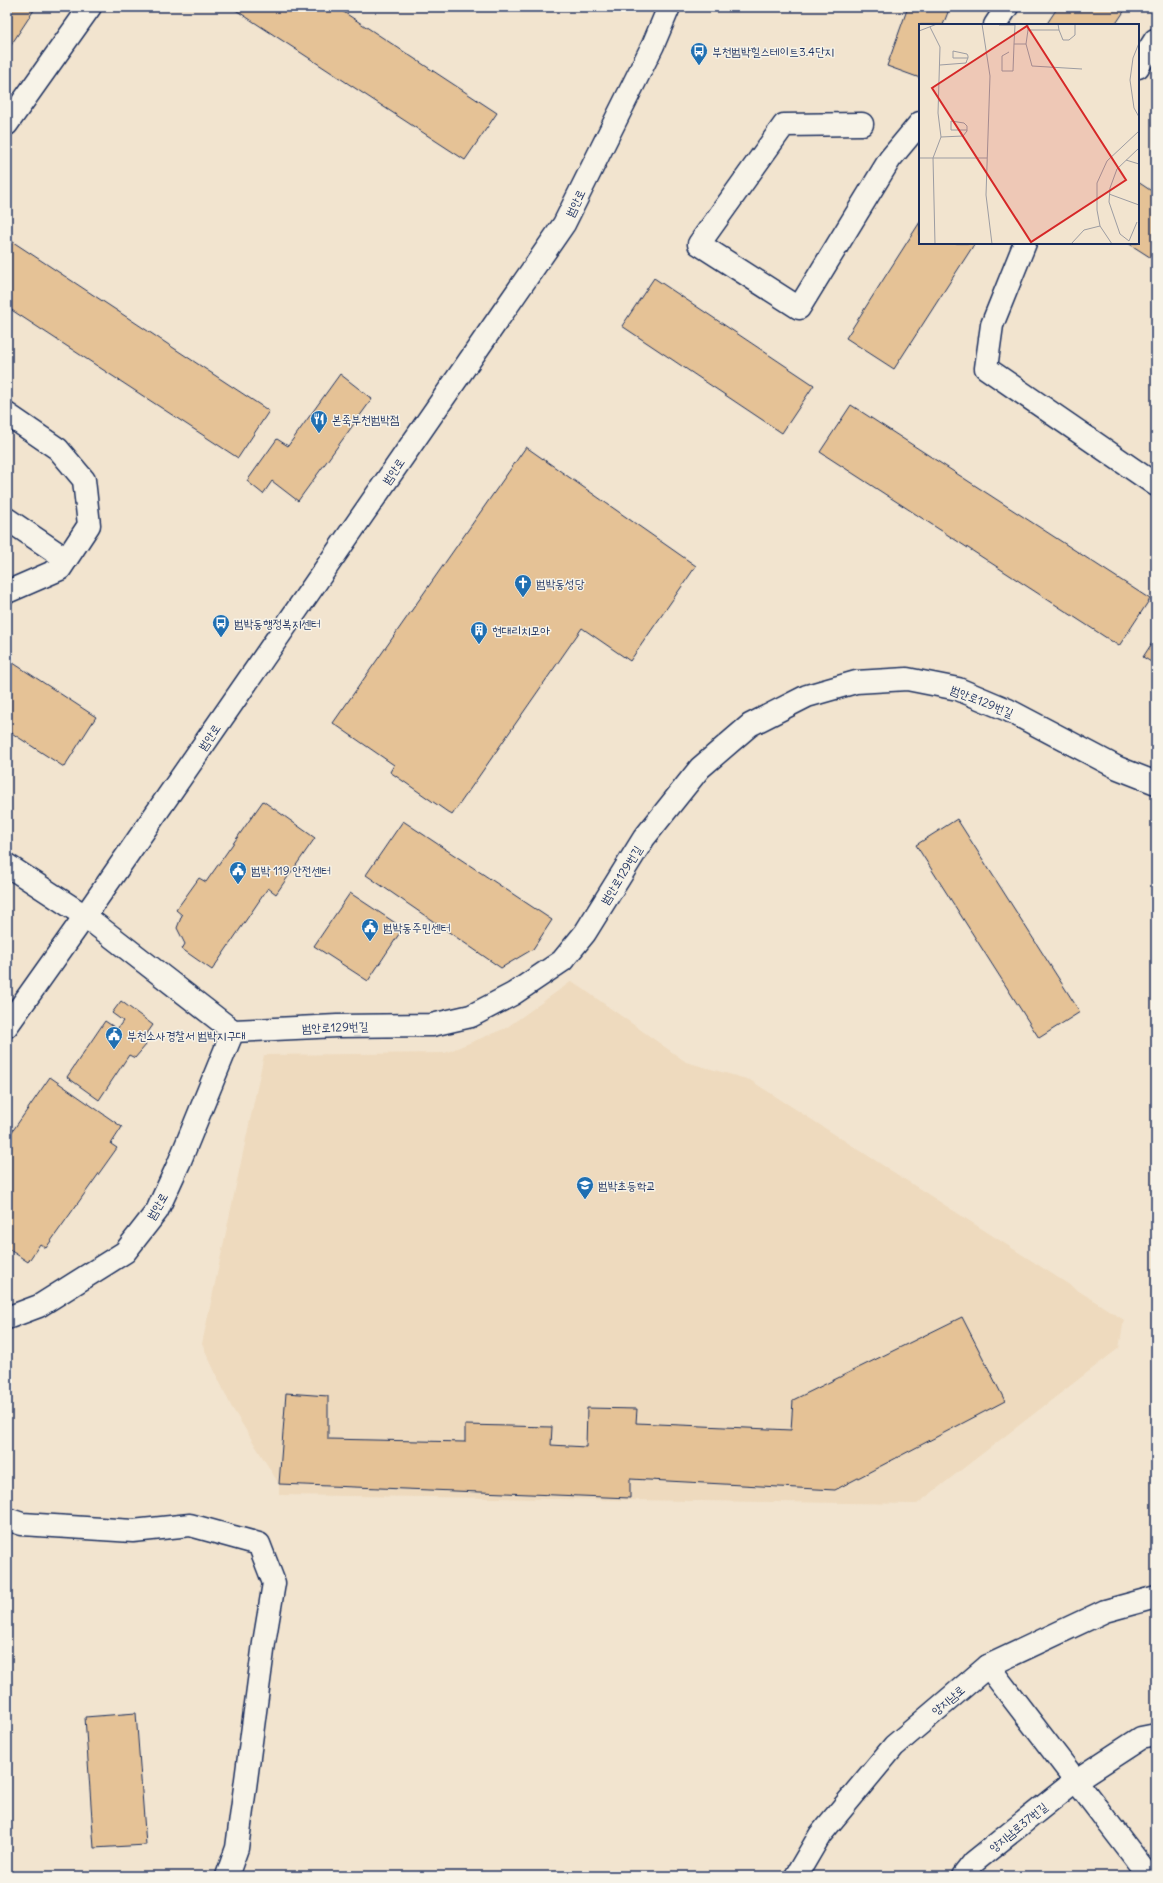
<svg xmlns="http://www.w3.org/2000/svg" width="1163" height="1883" viewBox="0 0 1163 1883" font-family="Delius,'Poor Story',sans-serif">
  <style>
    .built { fill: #eedabe }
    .building { fill: #e5c296; stroke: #1b2f5e }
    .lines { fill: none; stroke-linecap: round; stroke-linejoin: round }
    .minor-casing { stroke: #1b2f5e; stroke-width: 25 }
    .minor { stroke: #f7f3e8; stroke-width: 22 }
    .labels { text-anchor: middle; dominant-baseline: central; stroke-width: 3; stroke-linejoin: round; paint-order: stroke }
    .poi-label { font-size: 12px; fill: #1b2f5e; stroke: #f7f3e8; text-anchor: start }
    .street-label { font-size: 12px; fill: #1b2f5e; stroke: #f7f3e8 }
    .inset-road { fill: none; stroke: #9c9ca2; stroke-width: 1 }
    .view { fill: #d62828; fill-opacity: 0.15; stroke: #d62828; stroke-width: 2 }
    .inset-edge { fill: none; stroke: #1b2f5e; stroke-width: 2 }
  </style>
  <rect width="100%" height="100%" fill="#f2e4cf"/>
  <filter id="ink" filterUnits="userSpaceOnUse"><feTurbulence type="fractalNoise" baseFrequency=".025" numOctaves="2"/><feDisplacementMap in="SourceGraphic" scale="8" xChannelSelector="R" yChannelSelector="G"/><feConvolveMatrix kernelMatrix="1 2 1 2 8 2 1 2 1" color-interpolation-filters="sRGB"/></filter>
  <g filter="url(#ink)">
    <path class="built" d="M572 981 686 1062 750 1080 1124 1320 1119 1348 917 1504 279 1495V1484L231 1406 202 1344 264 1055 445 1053 506 1028Z"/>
    <g class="building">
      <path d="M7 7H36L7 51Z"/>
      <path d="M231 7H336L497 113 465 160Z"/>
      <path d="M908 7H950L943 25H920V78L887 66Z"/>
      <path d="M1058 7H1127L1115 25H1046Z"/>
      <path d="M1138 182 1156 194V261L1128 243H1138Z"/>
      <path d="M920 222V243H975L894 369 846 338Z"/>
      <path d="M7 238 269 411 238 458 7 307Z"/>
      <path d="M654 278 814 385 782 433 622 326Z"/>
      <path d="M340 374 372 399 298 501 272 481 263 494 247 481 277 439 288 446Z"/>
      <path d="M851 405 1150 599 1119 646 820 452Z"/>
      <path d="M526 447 696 566 630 661 582 628 452 815 390 772 394 765 333 723Z"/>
      <path d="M1156 637V665L1143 657Z"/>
      <path d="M7 659 96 717 64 767 7 730Z"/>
      <path d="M263 801 315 838 276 894 268 888 212 970 182 949 185 944 177 928 182 915 176 910 199 878 206 882Z"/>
      <path d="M957 819 1080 1012 1039 1038 916 845Z"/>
      <path d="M403 821 552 920 533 949 501 968 366 875Z"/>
      <path d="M350 893 403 928 368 981 314 946Z"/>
      <path d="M121 1001 153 1025 141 1042 146 1045 135 1058 129 1055 99 1100 67 1077 105 1021 117 1029 123 1021 112 1013Z"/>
      <path d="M50 1077 122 1127 111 1144 117 1148 46 1248 40 1244 28 1262 7 1248V1139Z"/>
      <path d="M962 1317 1005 1401 835 1490 630 1479V1498L279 1484 286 1393 328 1396V1439L465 1442V1425L552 1427 551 1445 586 1447 587 1408 637 1409 636 1423 791 1430 793 1400Z"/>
      <path d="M136 1713 146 1845 94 1848 85 1717Z"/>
    </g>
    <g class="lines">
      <defs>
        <g id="minor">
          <path d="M995 25 1007 7"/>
          <path d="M1138 67 1155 40"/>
          <path d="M7 124 90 7"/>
          <path d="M862 124 784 125 699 244 799 308 890 159 920 123"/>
          <path d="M1025 243 992 325 986 368 1156 485"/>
          <path d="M7 414 58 449 84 480 89 525 60 569 7 592"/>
          <path d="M7 519 66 559"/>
          <path d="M7 865 85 916 233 1031 337 1026 432 1025 471 1016 513 994 562 961 585 933 644 838 700 768 750 725 807 696 856 682 907 679 958 689 1008 710 1118 768 1156 783"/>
          <path d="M7 1026 85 916 564 224 653 45 669 7"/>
          <path d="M7 1318 39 1306 125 1252 157 1211 179 1163 233 1031"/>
          <path d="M7 1519 22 1524 133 1531 190 1525 259 1544 274 1583 264 1643 237 1848 227 1876"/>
          <path d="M988 1666 1149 1876"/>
          <path d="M796 1876 820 1835 894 1746 988 1666 1105 1611 1156 1597"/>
          <path d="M963 1876 974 1862 1075 1781 1141 1738 1156 1735"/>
        </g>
      </defs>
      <use href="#minor" class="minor-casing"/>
      <use href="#minor" class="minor"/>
    </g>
  </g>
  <defs>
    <symbol id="bus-pin" viewBox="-11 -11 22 30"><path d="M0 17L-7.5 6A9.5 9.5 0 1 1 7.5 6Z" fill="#1f6fb2" stroke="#f7f3e8"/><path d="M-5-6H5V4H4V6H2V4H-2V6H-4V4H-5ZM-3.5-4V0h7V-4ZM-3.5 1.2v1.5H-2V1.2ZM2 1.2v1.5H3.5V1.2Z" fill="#fff"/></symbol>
    <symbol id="restaurant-pin" viewBox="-11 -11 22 30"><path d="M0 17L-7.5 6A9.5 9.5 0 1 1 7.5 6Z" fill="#1f6fb2" stroke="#f7f3e8"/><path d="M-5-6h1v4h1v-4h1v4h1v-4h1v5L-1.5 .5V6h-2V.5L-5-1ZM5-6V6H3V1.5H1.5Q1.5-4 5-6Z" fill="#fff"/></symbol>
    <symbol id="church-pin" viewBox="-11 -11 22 30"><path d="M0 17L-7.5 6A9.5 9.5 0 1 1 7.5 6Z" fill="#1f6fb2" stroke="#f7f3e8"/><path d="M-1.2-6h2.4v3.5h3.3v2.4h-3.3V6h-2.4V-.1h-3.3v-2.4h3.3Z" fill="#fff"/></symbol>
    <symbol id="building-pin" viewBox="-11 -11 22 30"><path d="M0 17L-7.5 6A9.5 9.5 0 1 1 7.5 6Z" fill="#1f6fb2" stroke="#f7f3e8"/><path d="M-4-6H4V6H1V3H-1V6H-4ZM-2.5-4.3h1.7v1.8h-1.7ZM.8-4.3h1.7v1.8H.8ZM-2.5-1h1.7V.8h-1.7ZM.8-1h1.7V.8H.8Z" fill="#fff"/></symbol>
    <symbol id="civic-pin" viewBox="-11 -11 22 30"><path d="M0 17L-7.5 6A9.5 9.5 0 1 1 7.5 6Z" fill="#1f6fb2" stroke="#f7f3e8"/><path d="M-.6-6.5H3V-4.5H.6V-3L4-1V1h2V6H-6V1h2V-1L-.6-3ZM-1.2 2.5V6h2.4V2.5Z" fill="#fff"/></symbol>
    <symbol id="school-pin" viewBox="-11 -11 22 30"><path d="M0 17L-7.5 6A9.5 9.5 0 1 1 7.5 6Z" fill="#1f6fb2" stroke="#f7f3e8"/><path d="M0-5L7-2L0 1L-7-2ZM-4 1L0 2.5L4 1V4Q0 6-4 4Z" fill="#fff"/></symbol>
  </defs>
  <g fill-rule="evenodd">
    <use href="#bus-pin" x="689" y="41" width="20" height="27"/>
    <use href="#restaurant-pin" x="309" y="409" width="20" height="27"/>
    <use href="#church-pin" x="513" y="573" width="20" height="27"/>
    <use href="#bus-pin" x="211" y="613" width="20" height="27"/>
    <use href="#building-pin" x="469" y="620" width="20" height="27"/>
    <use href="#civic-pin" x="228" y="860" width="20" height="27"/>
    <use href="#civic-pin" x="360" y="917" width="20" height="27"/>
    <use href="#civic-pin" x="104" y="1025" width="20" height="27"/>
    <use href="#school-pin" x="575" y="1175" width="20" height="27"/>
  </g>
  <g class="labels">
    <g class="poi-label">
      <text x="712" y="51">부천범박힐스테이트3.4단지</text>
      <text x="332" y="419">본죽부천범박점</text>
      <text x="536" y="583">범박동성당</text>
      <text x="234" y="623">범박동행정복지센터</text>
      <text x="492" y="630">현대리치모아</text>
      <text x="251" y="870">범박 119 안전센터</text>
      <text x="383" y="927">범박동주민센터</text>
      <text x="127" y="1035">부천소사경찰서 범박지구대</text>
      <text x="598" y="1185">범박초등학교</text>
    </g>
    <g class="street-label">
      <text transform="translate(575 203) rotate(-64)">범안로</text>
      <text transform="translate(393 471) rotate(-55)">범안로</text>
      <text transform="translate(982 701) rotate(22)">범안로129번길</text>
      <text transform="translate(209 737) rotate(-55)">범안로</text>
      <text transform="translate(621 875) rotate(-58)">범안로129번길</text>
      <text transform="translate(335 1027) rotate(-2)">범안로129번길</text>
      <text transform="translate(157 1206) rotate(-59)">범안로</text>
      <text transform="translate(948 1700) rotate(-40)">양지남로</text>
      <text transform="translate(1018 1827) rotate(-39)">양지남로37번길</text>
    </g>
  </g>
  <g transform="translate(919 24)">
    <rect width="220" height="220" fill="#f2e4cf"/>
    <path class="inset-road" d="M63 0 71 52 67 171 73 220M109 0V6H140L139 0M80 1H96L95 20H107M11 3 21 23 19 89 22 113 14 134 16 220M109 6 107 20 113 42 163 45M140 6 144 16H150L156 11V0M0 7 18 0M220 19 214 34 211 56 215 84 220 93M90 28 83 32V47H94L95 20M21 41 47 39 48 36 49 34V32L48 30 34 27V34H49M22 113 44 112 48 107V102L45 99 32 97V106H48M0 134H68M207 136 220 140M190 170 220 181M218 198 210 217 201 210 190 178 191 164 198 145 220 124M152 220 165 206 181 202M193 220 181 202 178 186V159L188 137 220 107"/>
    <path class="view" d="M108 2 207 156 112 218 13 64Z"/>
    <rect width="220" height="220" class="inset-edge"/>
  </g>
  <rect width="1163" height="1883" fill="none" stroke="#f7f3e8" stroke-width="24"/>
  <rect x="12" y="12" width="1139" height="1859" fill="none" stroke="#1b2f5e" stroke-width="1.5" filter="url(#ink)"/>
</svg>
